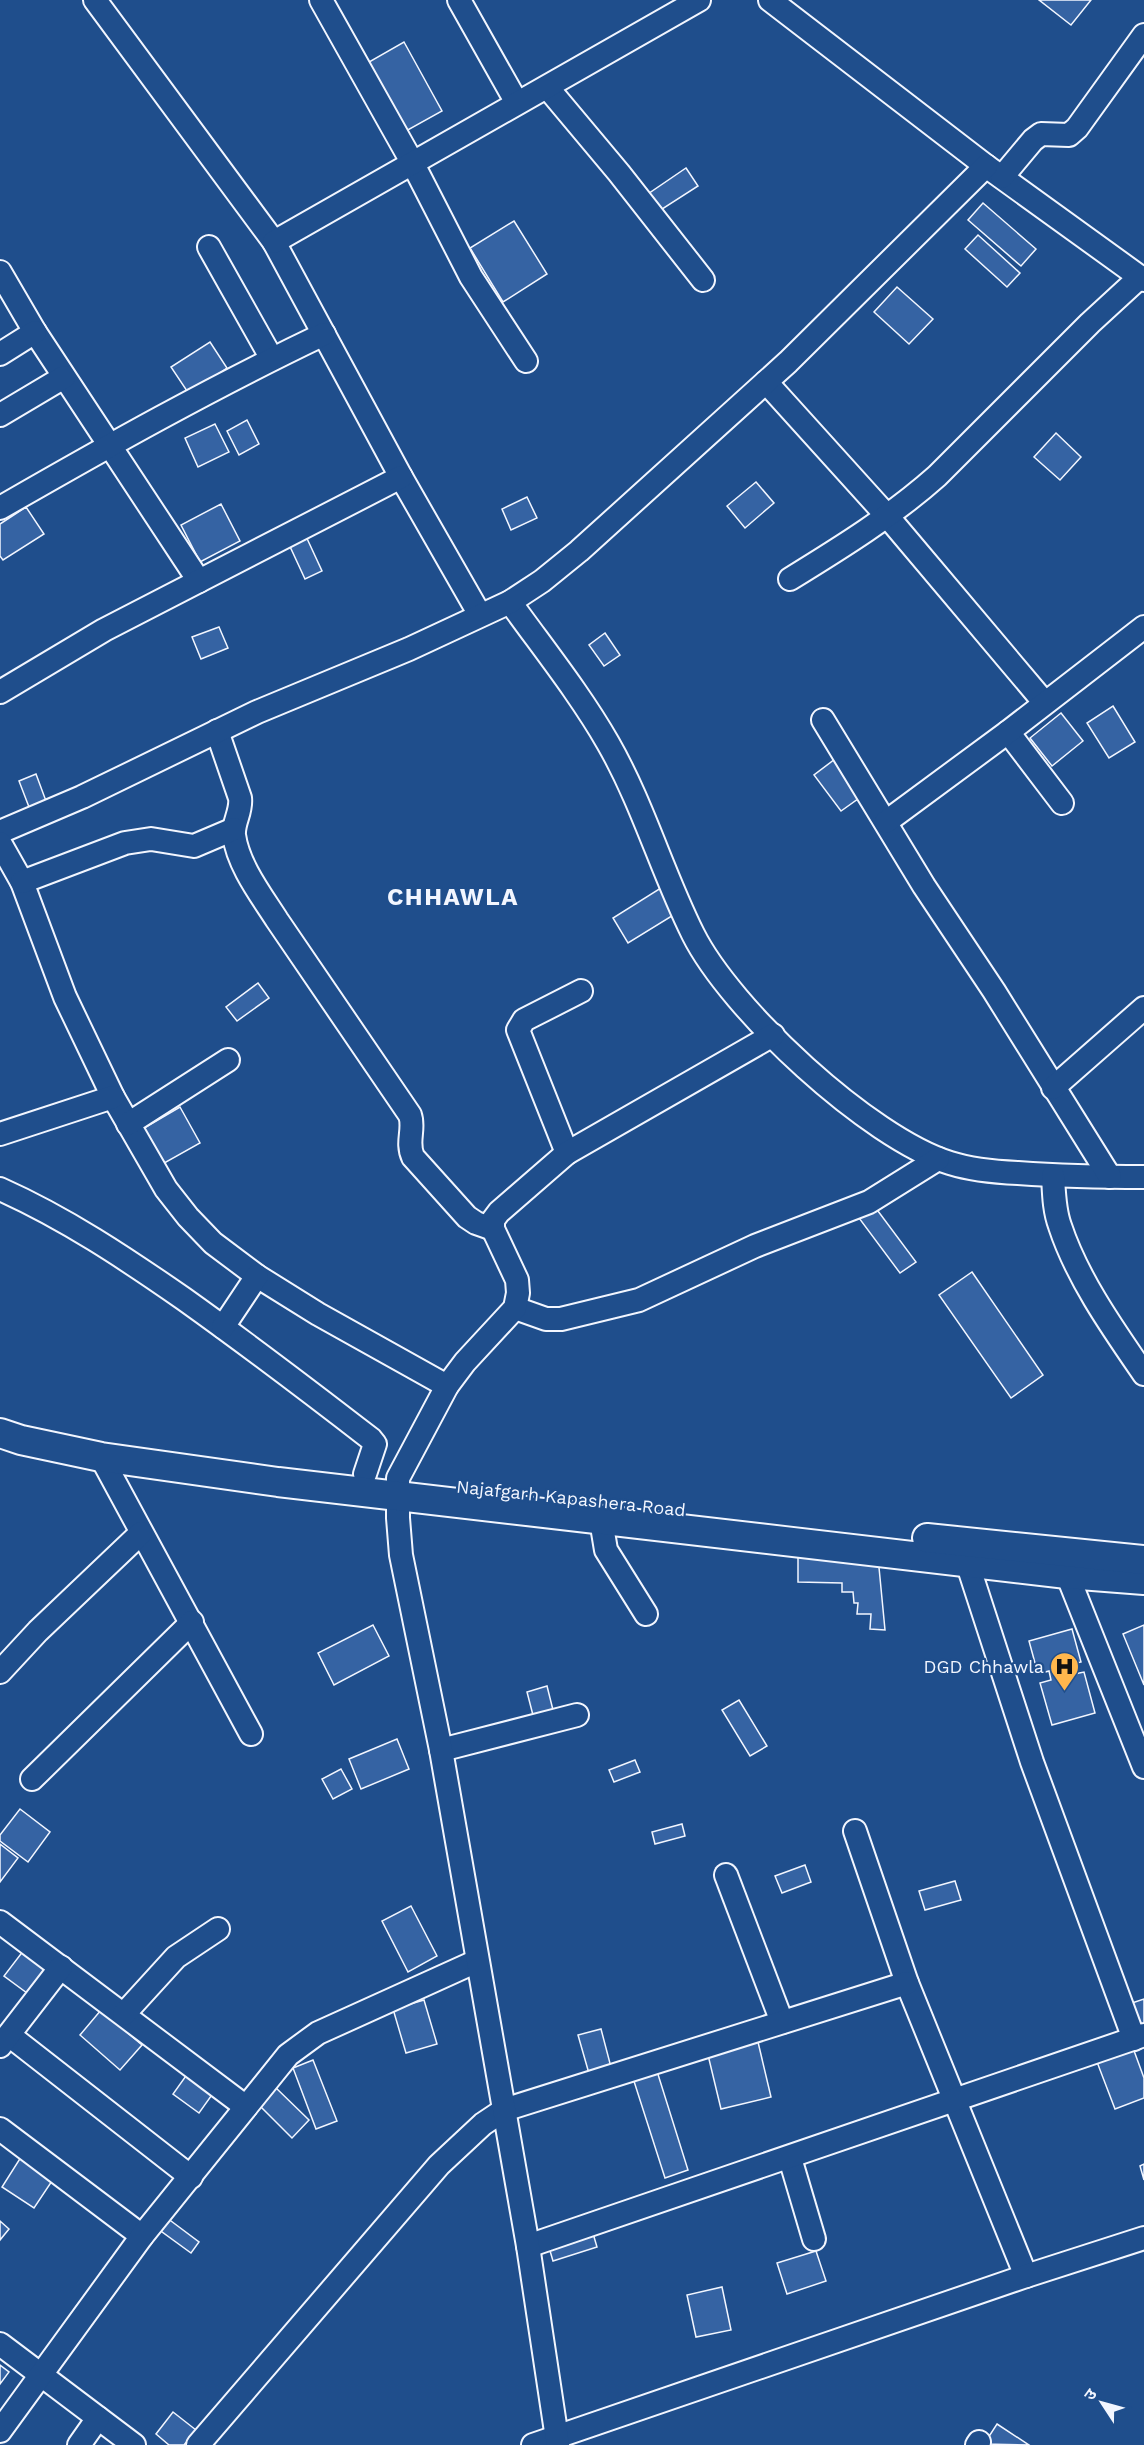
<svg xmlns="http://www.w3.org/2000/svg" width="1144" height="2445" viewBox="0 0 1144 2445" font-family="'Work Sans','Noto Sans Devanagari',sans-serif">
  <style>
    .building { fill: #3563a3; stroke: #f2f6ff; stroke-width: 1.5 }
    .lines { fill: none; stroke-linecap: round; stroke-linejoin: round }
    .minor-casing { stroke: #f2f6ff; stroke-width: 26 }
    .major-casing { stroke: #f2f6ff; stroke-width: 32 }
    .minor { stroke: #1f4e8c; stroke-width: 22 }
    .major { stroke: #1f4e8c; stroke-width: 28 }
    .labels { text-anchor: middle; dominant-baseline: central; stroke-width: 4.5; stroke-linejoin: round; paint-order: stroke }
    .street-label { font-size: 18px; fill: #f2f6ff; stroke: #1f4e8c }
    .poi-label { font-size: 18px; fill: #f2f6ff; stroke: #1f4e8c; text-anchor: end }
    .district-label { font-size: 24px; font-weight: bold; letter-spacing: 1.5px; fill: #f2f6ff; stroke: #1f4e8c }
  </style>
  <rect width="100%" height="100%" fill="#1f4e8c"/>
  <g class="building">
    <path d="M1039 0H1091L1071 25Z"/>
    <path d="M404 42 442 111 406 131 369 62Z"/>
    <path d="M686 168 698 186 656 213 645 196Z"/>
    <path d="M983 203 1036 249 1021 266 968 220Z"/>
    <path d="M514 221 547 274 503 302 470 248Z"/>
    <path d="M978 235 1020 273 1007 287 965 249Z"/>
    <path d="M897 287 933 319 909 344 874 312Z"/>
    <path d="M210 342 227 368 189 394 171 367Z"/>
    <path d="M247 420 259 444 239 455 227 431Z"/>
    <path d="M215 424 229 452 198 467 185 438Z"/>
    <path d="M1056 433 1081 457 1060 480 1034 457Z"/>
    <path d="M756 482 774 503 745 528 727 506Z"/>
    <path d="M527 497 537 518 511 530 502 509Z"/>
    <path d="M221 504 240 541 200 562 181 525Z"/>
    <path d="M26 507 44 534 3 560 0 556V524Z"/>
    <path d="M304 532 322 571 305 579 287 540Z"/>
    <path d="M219 627 228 648 201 659 192 637Z"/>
    <path d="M605 633 620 655 604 666 589 645Z"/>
    <path d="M1113 706 1135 742 1109 758 1087 723Z"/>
    <path d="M1061 713 1083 741 1052 766 1030 738Z"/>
    <path d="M835 759 862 796 841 811 814 775Z"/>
    <path d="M36 774 46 801 29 807 19 781Z"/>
    <path d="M664 886 680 911 628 943 613 918Z"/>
    <path d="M258 983 269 998 237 1021 226 1007Z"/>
    <path d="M180 1107 200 1143 159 1166 139 1131Z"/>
    <path d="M875 1207 916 1262 900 1273 859 1218Z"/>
    <path d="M972 1272 1043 1375 1011 1398 939 1295Z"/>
    <path d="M798 1555 878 1557 885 1630 870 1629 871 1614H857L858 1603H854L853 1592H842V1583L798 1582Z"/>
    <path d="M373 1625 389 1656 334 1685 318 1653Z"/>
    <path d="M1144 1625V1685L1123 1634Z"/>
    <path d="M1072 1629 1081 1662 1072 1664 1074 1674 1084 1672 1095 1713 1052 1725 1040 1683 1051 1680 1049 1671 1038 1674 1029 1641Z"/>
    <path d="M547 1686 554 1714 534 1719 527 1692Z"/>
    <path d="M739 1700 767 1746 750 1756 722 1710Z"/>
    <path d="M397 1739 409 1769 361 1789 349 1759Z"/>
    <path d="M635 1760 640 1772 614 1782 609 1770Z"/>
    <path d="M341 1769 352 1789 333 1799 322 1779Z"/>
    <path d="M20 1809 50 1832 28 1862 0 1841V1835Z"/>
    <path d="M682 1824 685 1836 655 1844 652 1832Z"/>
    <path d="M0 1844 18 1858 0 1882Z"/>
    <path d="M805 1865 811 1882 782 1893 775 1876Z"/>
    <path d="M955 1881 961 1900 925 1910 919 1891Z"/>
    <path d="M411 1906 437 1956 408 1972 382 1921Z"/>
    <path d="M27 1946 50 1963 27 1993 4 1976Z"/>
    <path d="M1144 1999V2024L1139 2025 1132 2003Z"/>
    <path d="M424 2000 437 2044 406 2053 393 2009Z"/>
    <path d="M101 2010 142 2045 120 2070 80 2035Z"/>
    <path d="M601 2029 612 2071 590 2077 578 2035Z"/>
    <path d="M758 2042 771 2097 721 2109 708 2055Z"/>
    <path d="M1133 2048 1144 2078V2098L1115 2109 1097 2062Z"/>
    <path d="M313 2060 337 2121 316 2129 293 2068Z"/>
    <path d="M656 2068 688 2170 665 2178 632 2075Z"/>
    <path d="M188 2073 214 2092 199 2113 173 2094Z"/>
    <path d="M274 2086 309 2120 292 2138 257 2103Z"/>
    <path d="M21 2157 54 2178 34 2208 2 2187Z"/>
    <path d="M1144 2164V2180L1140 2166Z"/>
    <path d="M163 2215 199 2242 191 2253 154 2226Z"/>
    <path d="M0 2221 9 2229 0 2240Z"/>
    <path d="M592 2230 597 2247 553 2261 548 2244Z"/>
    <path d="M816 2251 826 2281 787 2294 777 2263Z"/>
    <path d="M722 2287 731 2330 696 2337 687 2295Z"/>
    <path d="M0 2365 9 2372 0 2384Z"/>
    <path d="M173 2412 196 2430 184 2445H169L156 2434Z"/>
    <path d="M997 2424 1029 2445 984 2444Z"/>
  </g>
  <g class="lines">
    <defs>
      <g id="minor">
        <path d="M95 0 274 242 401 477 480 615"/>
        <path d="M321 0 412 162 471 277 526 361"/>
        <path d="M459 0 517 103"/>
        <path d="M770 0 986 166 1144 280"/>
        <path d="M547 87 619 173 703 280"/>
        <path d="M1002 177 1033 140 1041 134 1069 135 1077 128 1144 35"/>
        <path d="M274 242 699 0"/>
        <path d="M209 247 272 359"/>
        <path d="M0 272 35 332 199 581"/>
        <path d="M0 354 35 332"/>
        <path d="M766 382 888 517 1044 702"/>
        <path d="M0 415 64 377"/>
        <path d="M0 508C106 447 213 387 324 334"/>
        <path d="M790 579C842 547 892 516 937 476L1090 323 1140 277"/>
        <path d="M510 602C543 648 580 694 608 743 643 804 662 872 693 934 731 1010 869 1138 950 1163 972 1170 995 1172 1018 1173 1060 1176 1102 1177 1144 1177"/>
        <path d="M0 692 104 630 401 477"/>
        <path d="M823 720 924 886 994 991 1110 1177"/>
        <path d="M217 731 240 798C242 811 233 822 234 835 238 865 261 895 277 920L410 1115C415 1129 406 1142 413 1157L467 1217 476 1223 493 1229"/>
        <path d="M1008 732 1062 803"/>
        <path d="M886 822 1008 732 1144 627"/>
        <path d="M0 832 82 797 257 712 409 649 510 602 542 581 579 551 788 362 986 166"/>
        <path d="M0 843 22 882 65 997 113 1097 166 1189 188 1217 213 1243 257 1276 318 1314 447 1386"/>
        <path d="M22 882 125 843 151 839 194 846 234 829"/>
        <path d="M1053 1088 1144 1008"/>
        <path d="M128 1124 228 1060"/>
        <path d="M0 1134 113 1097"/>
        <path d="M567 1153 518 1030 524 1020 581 991"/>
        <path d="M1053 1176C1054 1193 1054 1210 1060 1226 1077 1278 1113 1329 1144 1374"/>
        <path d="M0 1189C65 1218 125 1258 184 1299 247 1344 309 1391 371 1439L375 1444 365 1474"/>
        <path d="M515 1308 546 1319H561L639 1300 755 1246 869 1202 938 1159"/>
        <path d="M223 1327 257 1276"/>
        <path d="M101 1457 251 1734"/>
        <path d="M601 1520 606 1550 646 1614"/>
        <path d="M967 1562 1032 1762 1134 2039"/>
        <path d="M1067 1574 1144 1767"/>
        <path d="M0 1672 38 1631 141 1533"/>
        <path d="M441 1750 577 1715"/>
        <path d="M32 1779 192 1622"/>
        <path d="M855 1831 907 1983 1026 2276"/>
        <path d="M726 1875 782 2022"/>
        <path d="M0 1922 246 2107"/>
        <path d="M124 2014 176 1957 218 1929"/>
        <path d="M9 2035 191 2177"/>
        <path d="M0 2046 61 1967"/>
        <path d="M0 2129 142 2236"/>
        <path d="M790 2158 814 2239"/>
        <path d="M528 2246 1144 2035"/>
        <path d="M0 2344 134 2445"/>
        <path d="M0 2431 142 2236 288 2055 318 2033 477 1961"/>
        <path d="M79 2445 98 2418"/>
        <path d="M198 2445 439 2165 483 2124 504 2110 907 1983"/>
        <path d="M533 2445 1026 2276 1144 2238"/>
        <path d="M558 2445 528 2246 441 1750 401 1555 398 1518V1478L447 1386 465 1362 515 1308 518 1293 517 1280 493 1229V1220L499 1212 567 1153 773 1035"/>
        <path d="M977 2445 979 2442"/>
      </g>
      <g id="major">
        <path d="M0 1433 21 1440 101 1457 278 1482 1067 1574 1144 1580"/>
        <path d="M927 1538 1144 1560"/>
      </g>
    </defs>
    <use href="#minor" class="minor-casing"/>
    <use href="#major" class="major-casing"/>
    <use href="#minor" class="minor"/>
    <use href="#major" class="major"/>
  </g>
  <defs>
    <symbol id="hospital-pin" viewBox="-11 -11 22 30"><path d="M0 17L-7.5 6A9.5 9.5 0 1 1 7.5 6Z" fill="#ffb74d" stroke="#1f4e8c"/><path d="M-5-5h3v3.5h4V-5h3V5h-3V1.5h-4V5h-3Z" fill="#111"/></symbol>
  </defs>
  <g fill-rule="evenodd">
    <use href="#hospital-pin" x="1048" y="1650" width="33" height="45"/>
  </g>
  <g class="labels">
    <g class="street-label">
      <text transform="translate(571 1498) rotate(6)">Najafgarh Kapashera Road</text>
    </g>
    <g class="poi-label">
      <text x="1044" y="1666">DGD Chhawla</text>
    </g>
    <g class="district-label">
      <text x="453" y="897">CHHAWLA</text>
    </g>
  </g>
  <g transform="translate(1102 2403) rotate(306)" stroke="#1f4e8c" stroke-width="4.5" paint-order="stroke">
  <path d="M0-4.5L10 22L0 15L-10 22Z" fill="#f2f6ff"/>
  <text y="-9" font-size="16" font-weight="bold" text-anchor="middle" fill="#f2f6ff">उ</text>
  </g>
</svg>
